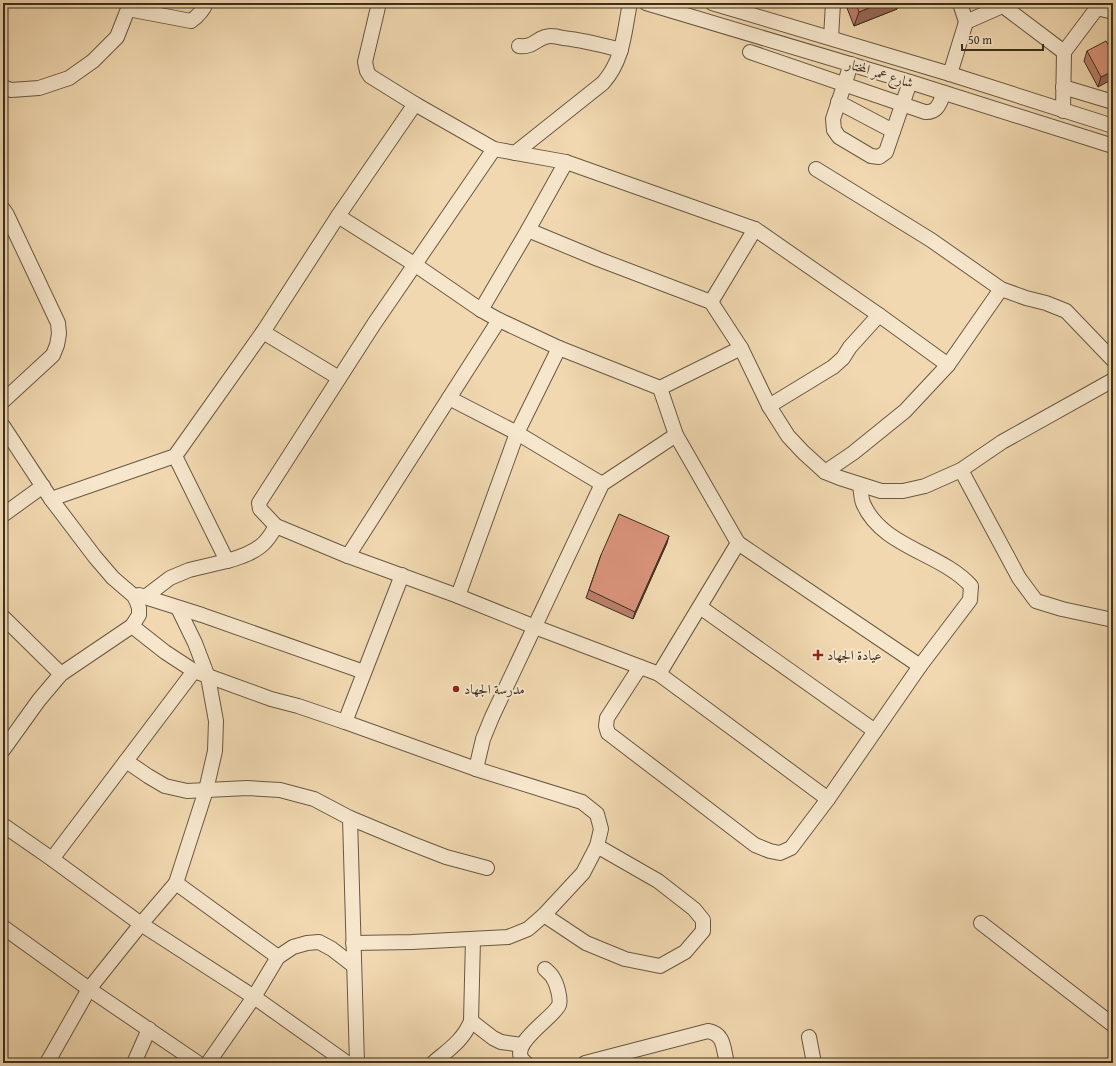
<svg xmlns="http://www.w3.org/2000/svg" width="1116" height="1066" viewBox="0 0 1116 1066" font-family="'Gentium Book Plus',Amiri,serif">
  <style>
    .lines { fill: none; stroke-linecap: round; stroke-linejoin: round }
    .minor-casing { stroke: #695842; stroke-width: 16 }
    .minor { stroke: #f6e6cc; stroke-width: 14 }
    .wall { fill: #bb7e6a; stroke: #3c2e1e }
    .shaded-wall { fill: #986756; stroke: #3c2e1e }
    .building { fill: #d9937b; stroke: #3c2e1e }
    .poi-dot { fill: #8f2418; stroke: #f6e6cc; stroke-width: 1.5 }
    .labels { text-anchor: middle; dominant-baseline: central; stroke-width: 4; stroke-linejoin: round; paint-order: stroke }
    .street-label { font-size: 14px; fill: #3c2e1e; stroke: #f6e6cc }
    .poi-label { font-size: 14px; fill: #3c2e1e; stroke: #f6e6cc; text-anchor: start }
  </style>
  <rect width="100%" height="100%" fill="#f1d8b0"/>
  <filter id="stains"><feTurbulence type="fractalNoise" baseFrequency=".005" numOctaves="4"/><feColorMatrix values="0 0 0 0 .2 0 0 0 0 .09 0 0 0 0 .02 0 0 0 .5 -.17"/></filter>
  <radialGradient id="worn" r=".72"><stop offset=".6" stop-color="#630" stop-opacity="0"/><stop offset="1" stop-color="#630" stop-opacity=".3"/></radialGradient>
  <g class="lines">
    <defs>
      <g id="minor">
        <path d="M379 3 365 62 367 71 370 76 415 104"/>
        <path d="M646 3 910 82 1113 146"/>
        <path d="M712 3 950 74 1113 126"/>
        <path d="M960 3 966 22 1009 3"/>
        <path d="M1094 3 1097 8 1113 12"/>
        <path d="M1003 6 1064 52"/>
        <path d="M128 9 191 21C198 16 203 11 206 3"/>
        <path d="M831 38 833 3"/>
        <path d="M519 46C535 48 537 36 551 36 555 36 559 37 563 38 583 40 602 45 621 50"/>
        <path d="M750 52 925 112C938 113 940 102 944 93"/>
        <path d="M851 64 833 119 834 130 839 137 871 156 879 157 886 152 910 82"/>
        <path d="M950 74 966 22"/>
        <path d="M3 87 11 90 39 88 69 78 93 61 117 37 128 9V3"/>
        <path d="M1063 87 1113 102"/>
        <path d="M838 102 893 131"/>
        <path d="M1063 111 1064 52 1097 8"/>
        <path d="M494 149 374 324 259 503 260 509 276 526 348 556 458 596 535 627 659 674 738 543 676 435 660 388 741 348"/>
        <path d="M515 153 603 83C624 59 624 32 630 3"/>
        <path d="M566 162 528 230 598 259 711 302 741 348 769 406 788 436 803 452 825 472 840 478 881 491H903L925 486 961 470 1002 442 1113 380"/>
        <path d="M816 169 931 240 1001 289 1026 298 1046 303 1066 311 1113 360"/>
        <path d="M3 209 7 215 58 323 59 334 57 345 53 355 3 401"/>
        <path d="M338 216 414 264 481 310 499 320 559 348 660 388"/>
        <path d="M711 302 755 229"/>
        <path d="M481 310 528 230"/>
        <path d="M263 332 339 378"/>
        <path d="M948 365 1001 289"/>
        <path d="M449 398 517 433 602 484"/>
        <path d="M769 406 833 367 843 358 850 347 879 315"/>
        <path d="M3 426 51 499 95 557 113 578 134 596 137 602 139 608V615L132 626 61 674 39 700 3 750"/>
        <path d="M175 456 227 561C241 557 256 552 265 542 270 537 273 531 276 526"/>
        <path d="M961 470 1019 578 1036 601 1062 609 1113 620"/>
        <path d="M860 485C861 491 861 498 863 503 881 547 942 553 971 586L970 600 920 666"/>
        <path d="M51 499 175 456 263 332 338 216 415 104 494 149 566 162 755 229 879 315 948 365 905 411 853 453 825 472"/>
        <path d="M3 515 43 486"/>
        <path d="M348 556 499 320"/>
        <path d="M139 595 145 597 170 578 189 570 227 561"/>
        <path d="M458 596 517 433 559 348"/>
        <path d="M145 597 202 615 364 672"/>
        <path d="M700 607 875 731 920 666 738 543"/>
        <path d="M3 617 61 674"/>
        <path d="M132 626 165 652 194 671 271 699 298 706 345 722 402 575"/>
        <path d="M640 667 607 718 606 726 608 733 755 845 770 851 780 853 791 848 828 799 875 731"/>
        <path d="M659 674 828 799"/>
        <path d="M345 722 476 769 582 802 597 814 601 829 597 846 583 873 544 915 528 929 508 937 412 942 353 943"/>
        <path d="M126 761 148 776 165 786 187 791 247 788 280 790 314 799 350 818 410 843 446 857 487 868"/>
        <path d="M476 769 483 739 492 717 602 484 676 435"/>
        <path d="M350 818 357 1063"/>
        <path d="M3 825 52 859 141 924 254 997 347 1063"/>
        <path d="M52 859 194 671"/>
        <path d="M176 883 206 790 215 751 216 721 208 677 195 643 178 608"/>
        <path d="M544 915 586 943 625 959 660 966 685 952 703 931V920L694 909 658 881 597 846"/>
        <path d="M981 923 1113 1025"/>
        <path d="M3 927 89 989 198 1063"/>
        <path d="M471 1021 493 1038 501 1042 522 1045"/>
        <path d="M809 1037 814 1063"/>
        <path d="M47 1063 89 989 141 924 176 883 278 957"/>
        <path d="M134 1063 149 1029"/>
        <path d="M208 1063 254 997 278 957 293 947 307 943 319 942 332 949 354 966"/>
        <path d="M433 1063C448 1050 463 1041 471 1021L473 939"/>
        <path d="M526 1063C503 1047 554 1018 559 1005 561 999 557 984 553 978 552 975 548 972 545 969"/>
        <path d="M585 1063 708 1031C725 1034 723 1049 727 1063"/>
      </g>
    </defs>
    <use href="#minor" class="minor-casing"/>
    <use href="#minor" class="minor"/>
  </g>
  <g class="wall">
    <path d="M849 3H899L897 9 854 26 847 8Z"/>
    <path d="M1087 51 1113 53 1098 87 1084 61Z"/>
    <path d="M667 543 633 619 586 598 601 555Z"/>
  </g>
  <g class="shaded-wall">
    <path d="M881 3H899L897 9 854 26 859 12Z"/>
    <path d="M1113 71V79L1098 87 1101 77Z"/>
    <path d="M669 536 667 543 633 619 635 612Z"/>
  </g>
  <g class="building">
    <path d="M856 3H881L859 12Z"/>
    <path d="M1106 41 1113 53V71L1101 77 1087 51Z"/>
    <path d="M619 514 669 536 635 612 589 590 601 555Z"/>
  </g>
  <g class="poi-dot">
    <path d="M816 649h4v4h4v4h-4v4h-4v-4h-4v-4h4z"/>
    <circle cx="456" cy="689" r="4"/>
  </g>
  <g class="labels">
    <g class="street-label">
      <text transform="translate(880 73) rotate(17)">شارع عمر المختار</text>
    </g>
    <g class="poi-label">
      <text x="827" y="655">عيادة الجهاد</text>
      <text x="464" y="689">مدرسة الجهاد</text>
    </g>
  </g>
  <rect width="1116" height="1066" fill="none" stroke="#f1d8b0" stroke-width="16"/>
  <rect x="4" y="4" width="1108" height="1058" fill="none" stroke="#3c2e1e" stroke-width="2"/>
  <rect x="8" y="8" width="1100" height="1050" fill="none" stroke="#3c2e1e"/>
  <path d="M962 44v6h81v-6" fill="none" stroke="#3c2e1e" stroke-width="2"/>
  <text x="968" y="44" font-size="12" fill="#3c2e1e" stroke="#f6e6cc" stroke-width="3" paint-order="stroke">50 m</text>
  <rect width="100%" height="100%" filter="url(#stains)"/>
  <rect width="100%" height="100%" fill="url(#worn)"/>
</svg>
